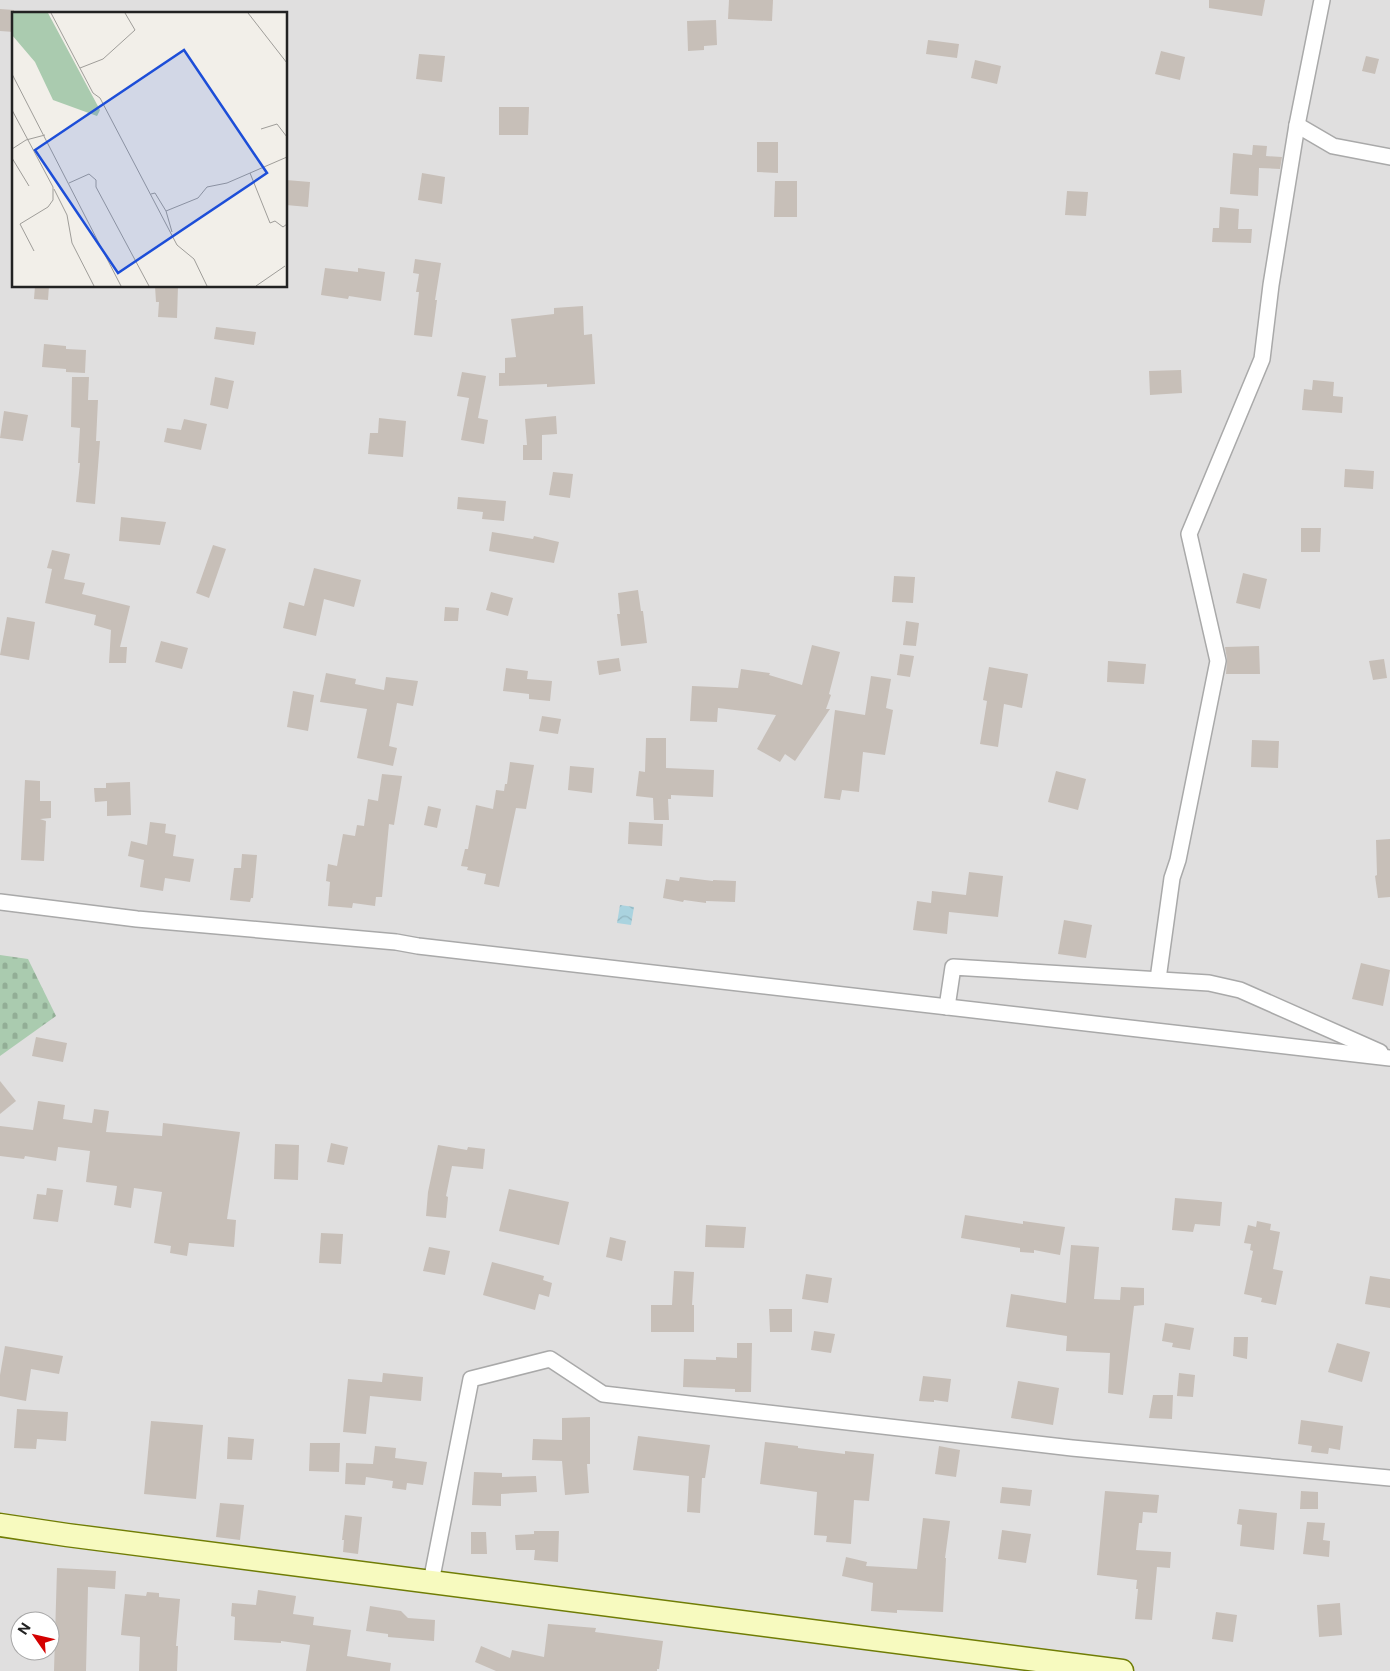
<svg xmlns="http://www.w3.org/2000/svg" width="1390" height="1671" viewBox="0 0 1390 1671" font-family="'Public Sans',sans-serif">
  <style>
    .residential { fill: #e0dfdf; fill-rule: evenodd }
    .cemetery { fill: url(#cemetery-stones) }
    .water { fill: url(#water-waves) }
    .building { fill: #c7bfb8 }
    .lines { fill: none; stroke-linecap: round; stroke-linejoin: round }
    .street-casing { stroke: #a9a9a9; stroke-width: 18 }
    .secondary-casing { stroke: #707d05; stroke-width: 25 }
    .street { stroke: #fff; stroke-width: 15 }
    .secondary { stroke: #f7fabf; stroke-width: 22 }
    .inset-road { fill: none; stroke: #9f9d99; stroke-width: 1 }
    .view { fill: #1d4ed8; fill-opacity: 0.15; stroke: #1d4ed8; stroke-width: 2.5 }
    .inset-edge { fill: none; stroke: #222; stroke-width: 2.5 }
  </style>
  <defs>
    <pattern id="cemetery-stones" width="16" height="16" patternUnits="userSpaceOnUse" patternTransform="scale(1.25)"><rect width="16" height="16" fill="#aacbaf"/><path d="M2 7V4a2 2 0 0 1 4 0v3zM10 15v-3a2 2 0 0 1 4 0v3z" fill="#92ae96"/></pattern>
    <pattern id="water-waves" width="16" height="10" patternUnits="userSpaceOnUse" patternTransform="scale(1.25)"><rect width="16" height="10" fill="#aad3df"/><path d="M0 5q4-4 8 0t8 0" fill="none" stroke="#92b5bf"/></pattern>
  </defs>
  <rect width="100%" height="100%" fill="#f2efe9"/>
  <path class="residential" d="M0 0H1390V1671H0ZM14 14H286V286H14ZM20 1621H50V1651H20Z"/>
  <path class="cemetery" d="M0 955 28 959 56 1016 0 1056Z"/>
  <path class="water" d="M620 905 634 907 631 925 617 923Z"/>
  <g class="building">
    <path d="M729 0H773L772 21 728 19Z"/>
    <path d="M1209 0H1265L1262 16 1209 8Z"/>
    <path d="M0 9 14 10V32L0 31Z"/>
    <path d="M716 20 717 45 704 46V50L688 51 687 21Z"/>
    <path d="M928 40 959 44 957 58 926 54Z"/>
    <path d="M1161 51 1185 57 1180 80 1155 74Z"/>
    <path d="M419 54 445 56 442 82 416 79Z"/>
    <path d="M1366 56 1379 59 1375 74 1362 71Z"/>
    <path d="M975 60 1001 66 997 84 971 78Z"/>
    <path d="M499 107H529L528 135H499Z"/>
    <path d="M757 142H778V173L757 172Z"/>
    <path d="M1253 145 1267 146 1266 156 1282 157 1280 169 1259 168 1258 196 1230 194 1233 153 1252 155Z"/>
    <path d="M422 173 445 177 442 204 418 200Z"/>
    <path d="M286 180 310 182 308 207 286 205Z"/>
    <path d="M775 181H797V217H774Z"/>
    <path d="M1067 191 1088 192 1086 216 1065 215Z"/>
    <path d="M1220 207 1239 209 1238 229H1252L1251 243 1212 242 1213 228H1219Z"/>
    <path d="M415 259 441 263 435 300H437L432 337 414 335 419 292H416L419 274 413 273Z"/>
    <path d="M325 268 358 272V268L385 272 381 301 349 296 348 299 321 295Z"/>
    <path d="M35 286H49L48 300 34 299Z"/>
    <path d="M155 286H178L177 318 158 317 159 302H156Z"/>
    <path d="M583 306 584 335 592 334 595 384 547 387V384L499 386V373H505V358L516 357 511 319 554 314V308Z"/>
    <path d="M216 327 256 332 254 345 214 339Z"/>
    <path d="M44 344 66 346V349L86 350 85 373 66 372V369L42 367Z"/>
    <path d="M1181 370 1182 393 1150 395 1149 371Z"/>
    <path d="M462 372 486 376 478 418 488 420 484 444 461 440 469 398 457 396Z"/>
    <path d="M72 377H89L88 400H98L96 441H100L95 504 76 502 80 463H78L80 428 71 427Z"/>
    <path d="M215 377 234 381 228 409 210 405Z"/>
    <path d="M1313 380 1334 382 1333 396 1343 397 1342 413 1302 410 1304 389 1312 390Z"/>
    <path d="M4 411 28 415 23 441 0 438Z"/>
    <path d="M556 416 557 434 542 435V460H523V445H527L525 419Z"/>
    <path d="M379 418 406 421 403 457 368 454 370 433H378Z"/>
    <path d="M184 419 207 424 201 450 164 442 167 428 181 430Z"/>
    <path d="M1345 469 1374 471 1373 489 1344 487Z"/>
    <path d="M553 472 573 474 570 498 549 495Z"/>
    <path d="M458 497 506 501 504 521 482 519 483 512 457 509Z"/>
    <path d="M121 517 166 522 160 545 119 541Z"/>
    <path d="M1301 528H1321L1320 552H1301Z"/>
    <path d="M492 532 533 539 534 536 559 542 554 563 489 551Z"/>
    <path d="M213 545 226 549 209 598 196 593Z"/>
    <path d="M52 550 70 554 64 579 85 583 82 594 130 606 120 647H127L126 663H109L111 630 94 625 96 615 45 603 52 569 47 568Z"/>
    <path d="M314 568 361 580 354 607 324 599 316 636 283 628 289 602 304 606Z"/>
    <path d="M1243 573 1267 579 1260 609 1236 603Z"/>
    <path d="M894 576 915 577 913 603 892 602Z"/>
    <path d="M638 590 641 611H643L647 643 621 646 617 614H620L618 593Z"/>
    <path d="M491 592 513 598 508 616 486 610Z"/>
    <path d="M445 607 459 608 458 621H444Z"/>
    <path d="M7 617 35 622 29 660 0 655Z"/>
    <path d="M906 621 919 623 916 646 903 645Z"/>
    <path d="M161 641 188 648 182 669 155 662Z"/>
    <path d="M812 645 840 652 829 694 831 695 826 709H830L795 761 785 754 780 762 757 749 776 715 718 708 717 722 690 721 692 686 738 688 741 669 770 673 769 675 802 685Z"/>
    <path d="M1259 646 1260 674H1226L1227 659 1225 647Z"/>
    <path d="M900 654 914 656 910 677 897 675Z"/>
    <path d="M619 658 621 671 599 675 597 661Z"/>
    <path d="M1384 659 1387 678 1373 680 1369 661Z"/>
    <path d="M1108 661 1146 664 1144 684 1107 682Z"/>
    <path d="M989 667 1028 674 1022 708 1004 704 998 747 980 744 987 701 983 700Z"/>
    <path d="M506 668 528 671 527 679 552 681 550 701 529 699V694L503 691Z"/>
    <path d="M326 673 356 679 355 684 384 690 386 677 418 681 413 706 397 703 389 746 397 748 393 766 357 758 367 709 320 702Z"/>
    <path d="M871 676 891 679 886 708 893 710 885 755 863 752 859 792 842 790 840 800 824 798 835 710 865 715Z"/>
    <path d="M293 691 314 695 308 731 287 727Z"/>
    <path d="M542 716 561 719 558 734 539 731Z"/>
    <path d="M646 738H666V768L714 770 713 797 671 795V799H668L669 820H654L653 798 636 796 639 771 645 772Z"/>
    <path d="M1252 740 1279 741 1278 768 1251 767Z"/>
    <path d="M510 762 534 765 526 809 516 808 499 887 484 884 486 874 467 870 468 867 461 866 465 849H468L476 805 493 809 496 790 504 791 505 784H507Z"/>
    <path d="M570 766 594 768 592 793 568 790Z"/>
    <path d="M1056 771 1086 779 1078 810 1048 802Z"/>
    <path d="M382 774 402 776 394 825 389 824 382 897H376L375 906 353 903 352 908 328 906 330 882 326 881 328 864 337 866 343 834 355 836 357 825 364 826 368 799 378 801Z"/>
    <path d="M25 780 40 781V801H51V818L40 819 46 821 44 861 21 860Z"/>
    <path d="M130 782 131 815 107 816V801L95 802 94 788H106V783Z"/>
    <path d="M428 806 441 809 437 828 424 825Z"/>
    <path d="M150 822 166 824 165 833 176 835 173 856 194 859 190 882 165 878 163 891 140 887 144 860 128 856 131 841 147 845Z"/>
    <path d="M629 822 663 824 662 846 628 844Z"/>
    <path d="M1390 839V897L1378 898 1375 876 1377 875 1376 840Z"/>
    <path d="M242 854 257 855 253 898H251L250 902 230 900 234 868H241Z"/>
    <path d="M969 872 1003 876 998 917 949 912 947 934 913 930 917 901 931 903 932 891 966 895Z"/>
    <path d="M680 877 713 881V880L736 881 735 902 706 901V903L684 900 683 902 663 898 666 879 679 881Z"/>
    <path d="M1064 920 1092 925 1086 958 1058 954Z"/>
    <path d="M1361 963 1390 970 1383 1006 1352 999Z"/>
    <path d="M36 1037 67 1043 63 1062 32 1056Z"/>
    <path d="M0 1081 16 1101 0 1114Z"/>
    <path d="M38 1101 65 1105 63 1119 92 1123 94 1109 109 1111 106 1132 162 1136 163 1123 240 1132 227 1219 236 1220 234 1247 189 1243 187 1256 170 1253 171 1246 154 1243 162 1192 134 1188 131 1208 114 1205 117 1186 86 1182 90 1151 58 1147 56 1161 25 1156 24 1159 0 1156V1126L33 1130Z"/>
    <path d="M331 1143 348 1147 344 1165 327 1162Z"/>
    <path d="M275 1144 299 1145 298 1180 274 1179Z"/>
    <path d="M438 1145 467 1150 468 1147 485 1149 483 1169 452 1166 446 1196 448 1197 446 1218 426 1216 428 1192Z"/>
    <path d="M47 1188 63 1190 58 1222 33 1219 37 1194 46 1195Z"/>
    <path d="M509 1189 569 1202 559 1245 499 1231Z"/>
    <path d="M1175 1198 1222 1202 1220 1226 1195 1224 1193 1232 1172 1230Z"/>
    <path d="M965 1215 1023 1224V1221L1065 1227 1060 1255 1034 1250V1253L1020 1252V1248L961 1238Z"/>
    <path d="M1257 1221 1271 1224 1270 1230 1280 1232 1273 1269 1283 1271 1276 1305 1261 1302 1262 1298 1244 1294 1253 1251 1250 1250 1251 1244 1244 1243 1248 1225 1256 1227Z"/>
    <path d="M706 1225 746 1227 744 1248 705 1247Z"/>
    <path d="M321 1233 343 1234 341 1264 319 1263Z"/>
    <path d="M610 1237 626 1241 622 1261 606 1257Z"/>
    <path d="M1071 1245 1099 1247 1094 1299 1120 1300 1121 1287 1144 1288V1305L1134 1306 1123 1395 1108 1393 1110 1353 1066 1351 1067 1336 1006 1327 1011 1294 1066 1303Z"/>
    <path d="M429 1247 450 1251 445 1275 423 1271Z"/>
    <path d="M492 1262 544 1276 543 1280 552 1283 549 1297 539 1294 535 1310 483 1295Z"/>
    <path d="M674 1271 694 1272 692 1305H694V1332H651V1305H672Z"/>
    <path d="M806 1274 832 1278 828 1303 802 1299Z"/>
    <path d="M1370 1276 1390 1279V1308L1365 1304Z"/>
    <path d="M769 1309H792V1332H770Z"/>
    <path d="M1165 1323 1194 1328 1190 1350 1172 1347 1173 1343 1162 1341Z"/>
    <path d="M814 1331 835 1334 831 1353 811 1350Z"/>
    <path d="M1234 1337H1248L1247 1359 1233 1356Z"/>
    <path d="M737 1343H752L751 1392H735V1389L683 1387 684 1359 716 1360V1357L737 1358Z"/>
    <path d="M1337 1343 1370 1352 1362 1382 1328 1372Z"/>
    <path d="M5 1346 63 1356 59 1374 31 1369 26 1401 0 1396V1375Z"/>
    <path d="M383 1373 423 1377 421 1401 370 1396 366 1434 343 1432 348 1379 382 1382Z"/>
    <path d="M1179 1373 1195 1375 1193 1397 1177 1396Z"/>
    <path d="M923 1376 951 1379 948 1402 934 1400V1402L919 1401Z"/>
    <path d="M1018 1381 1059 1388 1053 1425 1011 1418Z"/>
    <path d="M1153 1395H1173L1172 1419 1149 1418Z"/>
    <path d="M17 1409 68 1412 66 1441 37 1439 36 1449 14 1448Z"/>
    <path d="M590 1417V1464H587L589 1493 565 1495 562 1461 532 1460 533 1439 562 1440V1418Z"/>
    <path d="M1301 1420 1343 1426 1340 1450 1329 1448 1328 1454 1311 1452 1312 1446 1298 1444Z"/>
    <path d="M151 1421 203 1425 196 1499 144 1494Z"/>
    <path d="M638 1436 710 1445 705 1478H702L700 1513 687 1512 689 1476 633 1470Z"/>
    <path d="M228 1437 254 1439 252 1460 227 1459Z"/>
    <path d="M765 1442 798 1446V1448L845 1454V1451L874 1454 869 1501 854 1500 851 1544 826 1542 827 1536 814 1535 817 1492 760 1484Z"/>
    <path d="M310 1443H340L339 1472 309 1471Z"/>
    <path d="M375 1446 396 1448 395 1458 427 1462 423 1485 407 1483 406 1490 392 1488 393 1481 366 1477 365 1485 345 1484 346 1463 373 1464Z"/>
    <path d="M939 1446 960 1450 956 1477 935 1474Z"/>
    <path d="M474 1472 502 1473V1477L536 1476 537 1492 501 1494V1506L472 1505Z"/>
    <path d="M1002 1487 1032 1490 1030 1506 1000 1503Z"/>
    <path d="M1105 1491 1159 1495 1157 1513 1143 1512 1142 1523H1139L1136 1550 1171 1552 1170 1568 1157 1567 1152 1620 1135 1619 1138 1589H1136L1137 1580 1097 1575Z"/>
    <path d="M1301 1491 1318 1492V1509H1300Z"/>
    <path d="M220 1503 244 1505 240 1540 216 1537Z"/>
    <path d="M1239 1509 1277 1513 1274 1550 1240 1546 1242 1525 1237 1524Z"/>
    <path d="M345 1515 362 1517 358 1554 343 1552 344 1540H342Z"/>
    <path d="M923 1518 950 1521 945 1558H946L943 1612 897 1610V1613L871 1611 873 1583 842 1576 846 1557 867 1562 866 1566 917 1569Z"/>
    <path d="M1307 1522 1325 1523 1323 1540 1330 1541 1329 1557 1303 1554Z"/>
    <path d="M1002 1530 1031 1534 1026 1563 998 1559Z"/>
    <path d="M534 1531H559L558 1562 534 1560 535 1550H516L515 1535 534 1534Z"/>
    <path d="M471 1532H486L487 1554H471Z"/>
    <path d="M57 1568 116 1571 115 1589 88 1587 86 1671H54Z"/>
    <path d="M258 1590 296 1596 293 1614 314 1617 313 1625 351 1630 347 1656 391 1663 390 1671H306L310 1645 281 1641V1643L234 1640 235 1617 231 1616 232 1603 256 1605Z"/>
    <path d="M147 1592 159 1593V1597L180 1599 176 1646H178L177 1671H139L140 1637 121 1635 125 1594 146 1596Z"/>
    <path d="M1340 1603 1342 1635 1319 1637 1317 1605Z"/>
    <path d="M370 1606 401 1611 408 1618 435 1620 434 1641 388 1637V1634L366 1631Z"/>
    <path d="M1216 1612 1237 1615 1233 1642 1212 1639Z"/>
    <path d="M548 1624 596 1628 595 1632 663 1641 659 1669H657V1671H496L475 1662 481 1646 510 1658 512 1650 544 1657Z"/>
  </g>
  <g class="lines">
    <defs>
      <g id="street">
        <path d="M1297 125 1333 146 1390 157"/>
        <path d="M0 902 137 919 396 942 418 946 1390 1058"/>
        <path d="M1158 979 1172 878 1178 860 1218 661 1189 534 1262 359 1271 285 1297 125 1322 0"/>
        <path d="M947 1007 953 967 1209 983 1240 990 1380 1052"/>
        <path d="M431 1582 471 1379 550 1359 603 1394 1072 1448 1390 1478"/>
      </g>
      <path id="secondary" d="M0 1525 67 1535 1122 1671"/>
    </defs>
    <use href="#street" class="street-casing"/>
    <use href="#secondary" class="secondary-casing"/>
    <use href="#street" class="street"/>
    <use href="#secondary" class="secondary"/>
  </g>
  <g transform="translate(12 12)">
    <rect width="275" height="275" fill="#f2efe9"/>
    <path d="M0 1H36L88 98 85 104 41 88 23 50 0 23Z" fill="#aacbaf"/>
    <path class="inset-road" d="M39 1 81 81 88 86 165 233 182 247 195 274M236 1 275 51M68 56 91 47 123 18 113 1M0 62 109 274M0 98 41 175V188L36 195 8 212 22 239M249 117 265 112 275 125M0 137 14 128 33 123M0 146 17 174M238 161 258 211 263 209 271 215 275 212M57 171 77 162 84 168V175L137 274M42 177 55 203 60 231 82 274M139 182 143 181 154 199 160 220M154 199 186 186 195 175 215 171 275 145M244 274 273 254"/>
    <path class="view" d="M172 38 255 161 106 261 23 138Z"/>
    <rect width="275" height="275" class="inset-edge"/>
  </g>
  <g transform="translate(35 1636) rotate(304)"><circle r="24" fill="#ffffff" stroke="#a7a7a7"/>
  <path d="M0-4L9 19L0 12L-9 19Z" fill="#d40000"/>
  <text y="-8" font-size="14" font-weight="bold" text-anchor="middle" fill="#222222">N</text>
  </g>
</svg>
